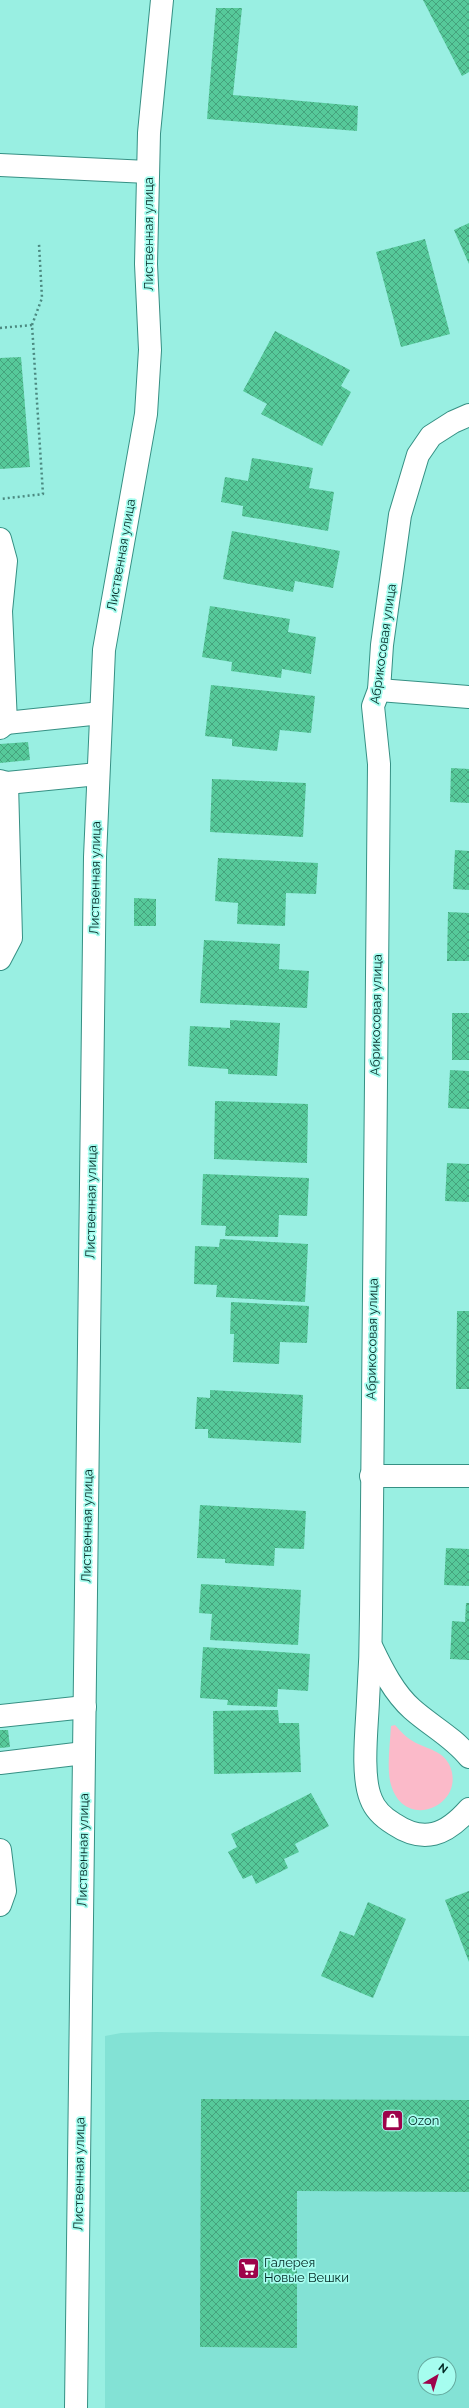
<svg xmlns="http://www.w3.org/2000/svg" width="469" height="2408" viewBox="0 0 469 2408" font-family="Raleway,sans-serif">
  <style>
    .built { fill: #83e2d5; fill-rule: evenodd }
    .grass { fill: #fbbac9 }
    .building { fill: url(#building-cross-hatch) }
    .lines { fill: none; stroke-linecap: round; stroke-linejoin: round }
    .minor-casing { stroke: #369084; stroke-width: 24 }
    .path { stroke: #4b8980; stroke-width: 2.5; stroke-dasharray: 2 3; stroke-linecap: butt }
    .minor { stroke: #fff; stroke-width: 22 }
    .labels { text-anchor: middle; dominant-baseline: central; stroke-width: 3.5; stroke-linejoin: round; paint-order: stroke }
    .street-label { font-size: 13px; fill: #032a25; stroke: #a6fdef }
    .poi-label { font-size: 13px; fill: #032a25; stroke: #a6fdef; text-anchor: start }
  </style>
  <defs>
    <pattern id="building-cross-hatch" width="8" height="8" patternUnits="userSpaceOnUse"><rect width="8" height="8" fill="#56c99a"/><path d="M0 0l8 8M0 8l8-8" fill="none" stroke="#45a37d"/></pattern>
  </defs>
  <rect width="100%" height="100%" fill="#99efe2"/>
  <path class="built" d="M156 2032 469 2036V2408H105V2036L121 2033ZM425 2364H449V2388H425Z"/>
  <path class="grass" d="M395 1725C401 1732 408 1739 416 1743 428 1749 442 1751 449 1764 469 1805 402 1835 390 1781 387 1764 390 1744 391 1726Z"/>
  <g class="building">
    <path d="M423 0H469V72L462 76Z"/>
    <path d="M216 8H242L233 95 358 106 357 131 207 119Z"/>
    <path d="M469 223V264L454 230Z"/>
    <path d="M425 239 450 334 401 347 376 252Z"/>
    <path d="M275 331 350 370 341 386 351 392 322 446 261 414 267 404 243 391Z"/>
    <path d="M21 357 30 467 0 469V358Z"/>
    <path d="M252 458 313 468 309 488 334 492 328 531 242 516 243 506 221 502 225 477 248 481Z"/>
    <path d="M232 531 340 551 333 588 295 581 293 592 223 579Z"/>
    <path d="M210 606 290 619 288 632 316 637 311 674 282 669 281 678 231 671 232 662 202 657Z"/>
    <path d="M211 685 315 696 311 733 280 730 277 751 232 746V739L205 736Z"/>
    <path d="M28 742 30 760 0 763V744Z"/>
    <path d="M451 768 469 769V803L450 802Z"/>
    <path d="M212 779 306 783 303 837 210 832Z"/>
    <path d="M455 850 469 851V890L453 889Z"/>
    <path d="M218 858 318 863 316 894 286 893 285 926 237 924 238 903 215 901Z"/>
    <path d="M134 898 156 899V926H134Z"/>
    <path d="M448 912 469 913V961H447Z"/>
    <path d="M204 940 280 944 279 969 309 971 307 1008 200 1003Z"/>
    <rect x="452" y="1013" width="17" height="47"/>
    <path d="M230 1020 280 1023 277 1076 228 1074V1069L188 1066 190 1026 230 1028Z"/>
    <path d="M450 1070 469 1071V1109L448 1108Z"/>
    <path d="M215 1101 308 1104 307 1163 214 1159Z"/>
    <path d="M447 1163 469 1164V1202L445 1201Z"/>
    <path d="M203 1174 309 1178 307 1216 279 1215 278 1237 225 1236 226 1226 201 1225Z"/>
    <path d="M220 1239 308 1244 305 1302 216 1297 217 1285 194 1284 195 1246 219 1247Z"/>
    <path d="M231 1302 309 1306 307 1343 280 1342 279 1364 233 1362 234 1334H230Z"/>
    <path d="M457 1311H469V1389H456Z"/>
    <path d="M210 1390 303 1395 301 1443 208 1438V1429H195L197 1397 210 1398Z"/>
    <path d="M200 1505 306 1511 304 1549 275 1548 274 1566 225 1563V1559L197 1558Z"/>
    <path d="M446 1548 469 1549V1586L444 1585Z"/>
    <path d="M201 1584 301 1590 298 1645 210 1640 212 1614 199 1613Z"/>
    <path d="M466 1603H469V1660L450 1659 452 1621 465 1622Z"/>
    <path d="M203 1647 310 1654 308 1691 278 1689 277 1707 227 1705 228 1700 200 1698Z"/>
    <path d="M278 1710 279 1723H299L301 1772 214 1774 213 1711Z"/>
    <path d="M0 1730H8L10 1747 0 1748Z"/>
    <path d="M311 1793 329 1826 295 1844 299 1852 284 1859 288 1868 256 1884 252 1875 243 1879 228 1852 237 1847 231 1834Z"/>
    <path d="M469 1891V1962L445 1900Z"/>
    <path d="M368 1902 406 1919 373 1998 321 1976 340 1931 354 1936Z"/>
    <path d="M201 2099 469 2100V2192L297 2191V2348L200 2347Z"/>
  </g>
  <g class="lines">
    <defs>
      <g id="minor">
        <path d="M0 165 148 172"/>
        <path d="M469 415 453 422 431 436 418 455 400 515 382 645 379 690 373 706 379 764C377 1047 371 1330 371 1614 371 1643 370 1672 368 1701 367 1727 361 1776 371 1799 375 1810 384 1818 394 1824 424 1844 446 1835 469 1809"/>
        <path d="M0 539 6 561 1 611 6 723 0 728"/>
        <path d="M379 690 469 697"/>
        <path d="M6 723 101 713"/>
        <path d="M0 781 7 783 98 774"/>
        <path d="M0 959 11 938 7 783"/>
        <path d="M371 1476H469"/>
        <path d="M372 1648C382 1669 394 1693 412 1709 431 1726 453 1737 469 1757"/>
        <path d="M0 1716 85 1707"/>
        <path d="M0 1763 84 1753"/>
        <path d="M0 1850 5 1891 0 1905"/>
        <path d="M76 2408 95 857 104 650 146 414 150 350 146 264 149 133 162 0"/>
      </g>
    </defs>
    <use href="#minor" class="minor-casing"/>
    <g class="path">
      <path d="M32 325 42 298 39 244"/>
      <path d="M0 328 32 325 43 494 0 499"/>
    </g>
    <use href="#minor" class="minor"/>
  </g>
  <defs>
    <symbol id="shop-square" viewBox="-11 -11 22 22"><rect x="-9" y="-9" width="18" height="18" rx="4" fill="#9e034b" stroke="#a6fdef"/><path d="M-5-2.5h2.3a2.7 3.5 0 0 1 5.4 0H5L5.5 6h-11ZM-1.5-2.5h3a1.5 2.3 0 0 0-3 0Z" fill="#fff"/></symbol>
    <symbol id="supermarket-square" viewBox="-11 -11 22 22"><rect x="-9" y="-9" width="18" height="18" rx="4" fill="#9e034b" stroke="#a6fdef"/><path d="M-6-5.5h2.5l.6 2H6L4.5 2H-2.5L-4.4-4H-6ZM-1.5 3.2a1.3 1.3 0 1 0 .1 0ZM3 3.2a1.3 1.3 0 1 0 .1 0Z" fill="#fff"/></symbol>
  </defs>
  <g fill-rule="evenodd">
    <use href="#shop-square" x="380" y="2108" width="25" height="25"/>
    <use href="#supermarket-square" x="236" y="2256" width="25" height="25"/>
  </g>
  <g class="labels">
    <g class="street-label">
      <text transform="translate(148 234) rotate(-90)">Лиственная улица</text>
      <text transform="translate(121 555) rotate(-80)">Лиственная улица</text>
      <text transform="translate(383 644) rotate(-82)">Абрикосовая улица</text>
      <text transform="translate(95 878) rotate(-89)">Лиственная улица</text>
      <text transform="translate(376 1015) rotate(-89)">Абрикосовая улица</text>
      <text transform="translate(91 1202) rotate(-89)">Лиственная улица</text>
      <text transform="translate(372 1339) rotate(-89)">Абрикосовая улица</text>
      <text transform="translate(87 1526) rotate(-89)">Лиственная улица</text>
      <text transform="translate(83 1850) rotate(-89)">Лиственная улица</text>
      <text transform="translate(79 2174) rotate(-89)">Лиственная улица</text>
    </g>
    <g class="poi-label">
      <text x="408" y="2120">Ozon</text>
      <text x="264" y="2262">Галерея<tspan x="264" dy="15">Новые Вешки</tspan></text>
    </g>
  </g>
  <g transform="translate(437 2376) rotate(38)"><circle r="19" fill="#a6fdef" stroke="#65a99e"/>
  <path d="M0-3L7 15L0 10L-7 15Z" fill="#9e034b"/>
  <text y="-6" font-size="11" font-weight="bold" text-anchor="middle" fill="#032a25">N</text>
  </g>
</svg>
